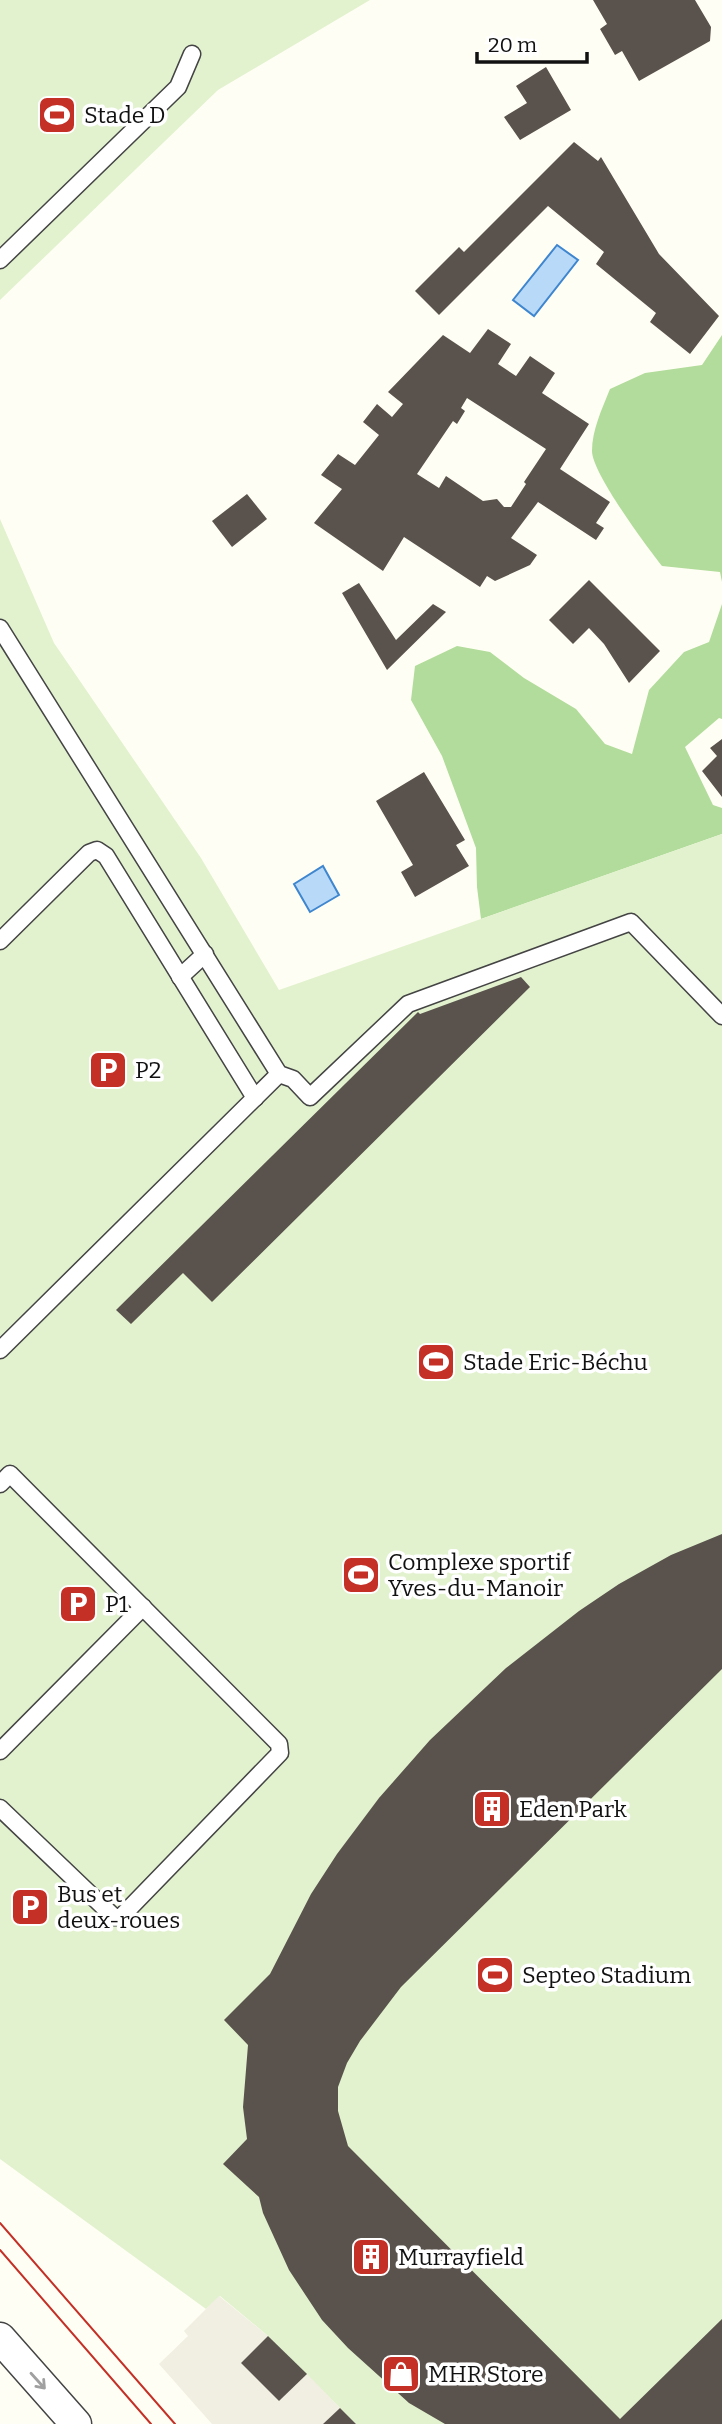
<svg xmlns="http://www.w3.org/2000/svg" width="722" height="2424" viewBox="0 0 722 2424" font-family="Bitter,serif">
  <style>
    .forest { fill: #b2dc9b }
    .pitch { fill: #e2f2ce }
    .plaza { fill: #f1eee2 }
    .water { fill: #b8d9f7; stroke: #3e86cf; stroke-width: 2 }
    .building { fill: #5a534d; fill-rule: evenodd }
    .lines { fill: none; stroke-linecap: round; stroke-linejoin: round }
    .service-casing { stroke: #444; stroke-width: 19 }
    .minor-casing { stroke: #444; stroke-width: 33 }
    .service { stroke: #fff; stroke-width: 16 }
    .minor { stroke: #fff; stroke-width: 30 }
    .tram { stroke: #c42f26; stroke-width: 2 }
    .oneway { stroke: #a0a0a0 }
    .labels { text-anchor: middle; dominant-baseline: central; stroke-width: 7; stroke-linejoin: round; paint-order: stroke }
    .poi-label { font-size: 23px; fill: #111; stroke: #fff; text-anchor: start }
  </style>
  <rect width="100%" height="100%" fill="#fffef4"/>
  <g class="forest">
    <path d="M722 335V582L720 572 662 566C647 547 592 473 592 451 592 430 602 409 610 389L645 373 702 365Z"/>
    <path d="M722 604V719L719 718 685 747 713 805 722 808V834L481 919 477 887 476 848 442 756 411 700 415 666 457 646 490 652 524 678 576 709 605 744 632 754 649 690 684 652 709 642Z"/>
  </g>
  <g class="pitch">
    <path d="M0 0H370L218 90 0 300Z"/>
    <path d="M0 519 54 643 201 858 279 990 722 834V2424H356L268 2336 220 2296 206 2309 0 2159Z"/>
  </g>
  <path class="plaza" d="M219 2296 268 2336 241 2363 279 2401 307 2374 340 2408 323 2424H212L159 2364 188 2336 184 2331Z"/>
  <g class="water">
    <path d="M557 245 578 260 534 316 513 300Z"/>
    <path d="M323 866 339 895 310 912 294 884Z"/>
  </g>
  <g class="building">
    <path d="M593 0H695L711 27 710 41 639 81 622 51 615 55 600 29 607 24Z"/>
    <path d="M546 67 571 110 520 140 504 117 527 103 516 86Z"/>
    <path d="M574 142 598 161 601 157 659 254 719 316 690 354 650 322 656 313 596 264 604 252 548 206 439 315 415 291 459 247 464 252Z"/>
    <path d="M488 329 511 344 498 364 516 376 530 356 555 373 542 393 589 424 560 469 610 502 596 523 604 528 596 540 538 502 511 538 537 555 530 565 495 581 487 576 480 587 404 537 383 571 314 523 342 489 321 475 338 454 355 465 379 435 363 422 377 404 392 417 403 404 388 392 443 335 470 353ZM467 398 546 449 524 482 526 484 511 507H504L497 499 483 501 446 476 439 488 417 474 453 421 457 424 465 411 461 408Z"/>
    <path d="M247 494 267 519 232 547 212 521Z"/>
    <path d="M589 580 660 651 629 683 604 644 589 628 573 644 549 620Z"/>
    <path d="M359 583 396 640 433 604 446 612 387 670 342 593Z"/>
    <path d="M722 739V797L702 771 717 756 710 748Z"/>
    <path d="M424 772 465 840 456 845 469 866 415 897 401 872 413 865 376 801Z"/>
    <path d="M521 977 530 987 212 1302 183 1273 131 1324 116 1310 418 1012 420 1014Z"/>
    <path d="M722 1534V1669L401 1987 360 2041 347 2063 338 2087V2111L348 2146 620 2419 722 2319V2424H445L409 2403 348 2348 322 2320 289 2270 263 2213 259 2197 223 2164 247 2139 243 2107 248 2045 224 2020 270 1974 311 1894 337 1854 379 1798 430 1740 506 1668 579 1611 619 1584 671 1555Z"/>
    <path d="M268 2336 307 2374 279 2401 241 2363Z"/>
    <path d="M340 2408 356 2424H323Z"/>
  </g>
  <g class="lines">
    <defs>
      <g id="service">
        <path d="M0 260 178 87 192 54"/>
        <path d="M0 628 279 1074 293 1079 310 1097 408 1004 631 922 722 1016"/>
        <path d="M0 941 89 853 97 850 106 856 255 1098"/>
        <path d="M180 977 205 954"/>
        <path d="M0 1350 279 1074"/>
        <path d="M0 1484 10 1474 279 1744 280 1753 121 1917H114L0 1808"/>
        <path d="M0 1751 143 1607"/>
      </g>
      <path id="minor" d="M0 2338 76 2424"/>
    </defs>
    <use href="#service" class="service-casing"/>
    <use href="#minor" class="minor-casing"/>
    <use href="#service" class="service"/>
    <use href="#minor" class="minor"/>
    <g class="tram">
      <path d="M0 2223 175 2424"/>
      <path d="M0 2250 151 2424"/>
    </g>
  </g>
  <defs><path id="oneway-shaft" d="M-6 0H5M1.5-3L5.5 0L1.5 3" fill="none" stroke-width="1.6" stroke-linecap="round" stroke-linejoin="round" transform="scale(1.75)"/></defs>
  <use class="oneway" href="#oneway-shaft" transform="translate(38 2381) rotate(48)"/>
  <defs>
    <symbol id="stadium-square" viewBox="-11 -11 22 22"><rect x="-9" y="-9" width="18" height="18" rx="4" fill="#c42f26" stroke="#fff"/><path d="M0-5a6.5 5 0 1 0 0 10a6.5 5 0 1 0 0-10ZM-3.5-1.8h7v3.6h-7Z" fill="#fff"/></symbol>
    <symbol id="parking-square" viewBox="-11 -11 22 22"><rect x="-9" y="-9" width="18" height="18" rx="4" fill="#c42f26" stroke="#fff"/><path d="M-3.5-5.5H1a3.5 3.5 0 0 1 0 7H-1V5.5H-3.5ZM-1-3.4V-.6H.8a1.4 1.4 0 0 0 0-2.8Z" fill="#fff"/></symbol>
    <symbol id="building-square" viewBox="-11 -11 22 22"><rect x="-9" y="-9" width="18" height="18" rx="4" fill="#c42f26" stroke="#fff"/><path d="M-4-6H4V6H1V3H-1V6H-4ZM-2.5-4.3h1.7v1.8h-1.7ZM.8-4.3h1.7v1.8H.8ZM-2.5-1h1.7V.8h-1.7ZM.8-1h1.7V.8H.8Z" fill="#fff"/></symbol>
    <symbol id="shop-square" viewBox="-11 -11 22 22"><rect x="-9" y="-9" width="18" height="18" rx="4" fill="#c42f26" stroke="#fff"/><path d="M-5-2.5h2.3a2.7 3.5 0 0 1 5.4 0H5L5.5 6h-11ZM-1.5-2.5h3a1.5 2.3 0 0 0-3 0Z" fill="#fff"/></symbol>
  </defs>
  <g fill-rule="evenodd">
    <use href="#stadium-square" x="35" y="93" width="44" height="44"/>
    <use href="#parking-square" x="86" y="1048" width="44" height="44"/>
    <use href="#stadium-square" x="414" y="1340" width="44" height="44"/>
    <use href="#stadium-square" x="339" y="1553" width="44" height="44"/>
    <use href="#parking-square" x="56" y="1582" width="44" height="44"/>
    <use href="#building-square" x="470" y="1787" width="44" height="44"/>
    <use href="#parking-square" x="8" y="1885" width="44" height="44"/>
    <use href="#stadium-square" x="473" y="1953" width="44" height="44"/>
    <use href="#building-square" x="349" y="2235" width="44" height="44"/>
    <use href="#shop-square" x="379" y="2352" width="44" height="44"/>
  </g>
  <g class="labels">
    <g class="poi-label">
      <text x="84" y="115">Stade D</text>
      <text x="135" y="1070">P2</text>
      <text x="463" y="1362">Stade Eric-Béchu</text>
      <text x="388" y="1562">Complexe sportif<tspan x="388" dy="26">Yves-du-Manoir</tspan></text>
      <text x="105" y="1604">P1</text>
      <text x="519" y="1809">Eden Park</text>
      <text x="57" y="1894">Bus et<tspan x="57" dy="26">deux-roues</tspan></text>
      <text x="522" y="1975">Septeo Stadium</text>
      <text x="398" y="2257">Murrayfield</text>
      <text x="428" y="2374">MHR Store</text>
    </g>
  </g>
  <path d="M477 52v10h110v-10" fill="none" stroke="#111111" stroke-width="3.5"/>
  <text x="488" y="52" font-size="21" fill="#111111" stroke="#ffffff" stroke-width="5" paint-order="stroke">20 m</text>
</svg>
